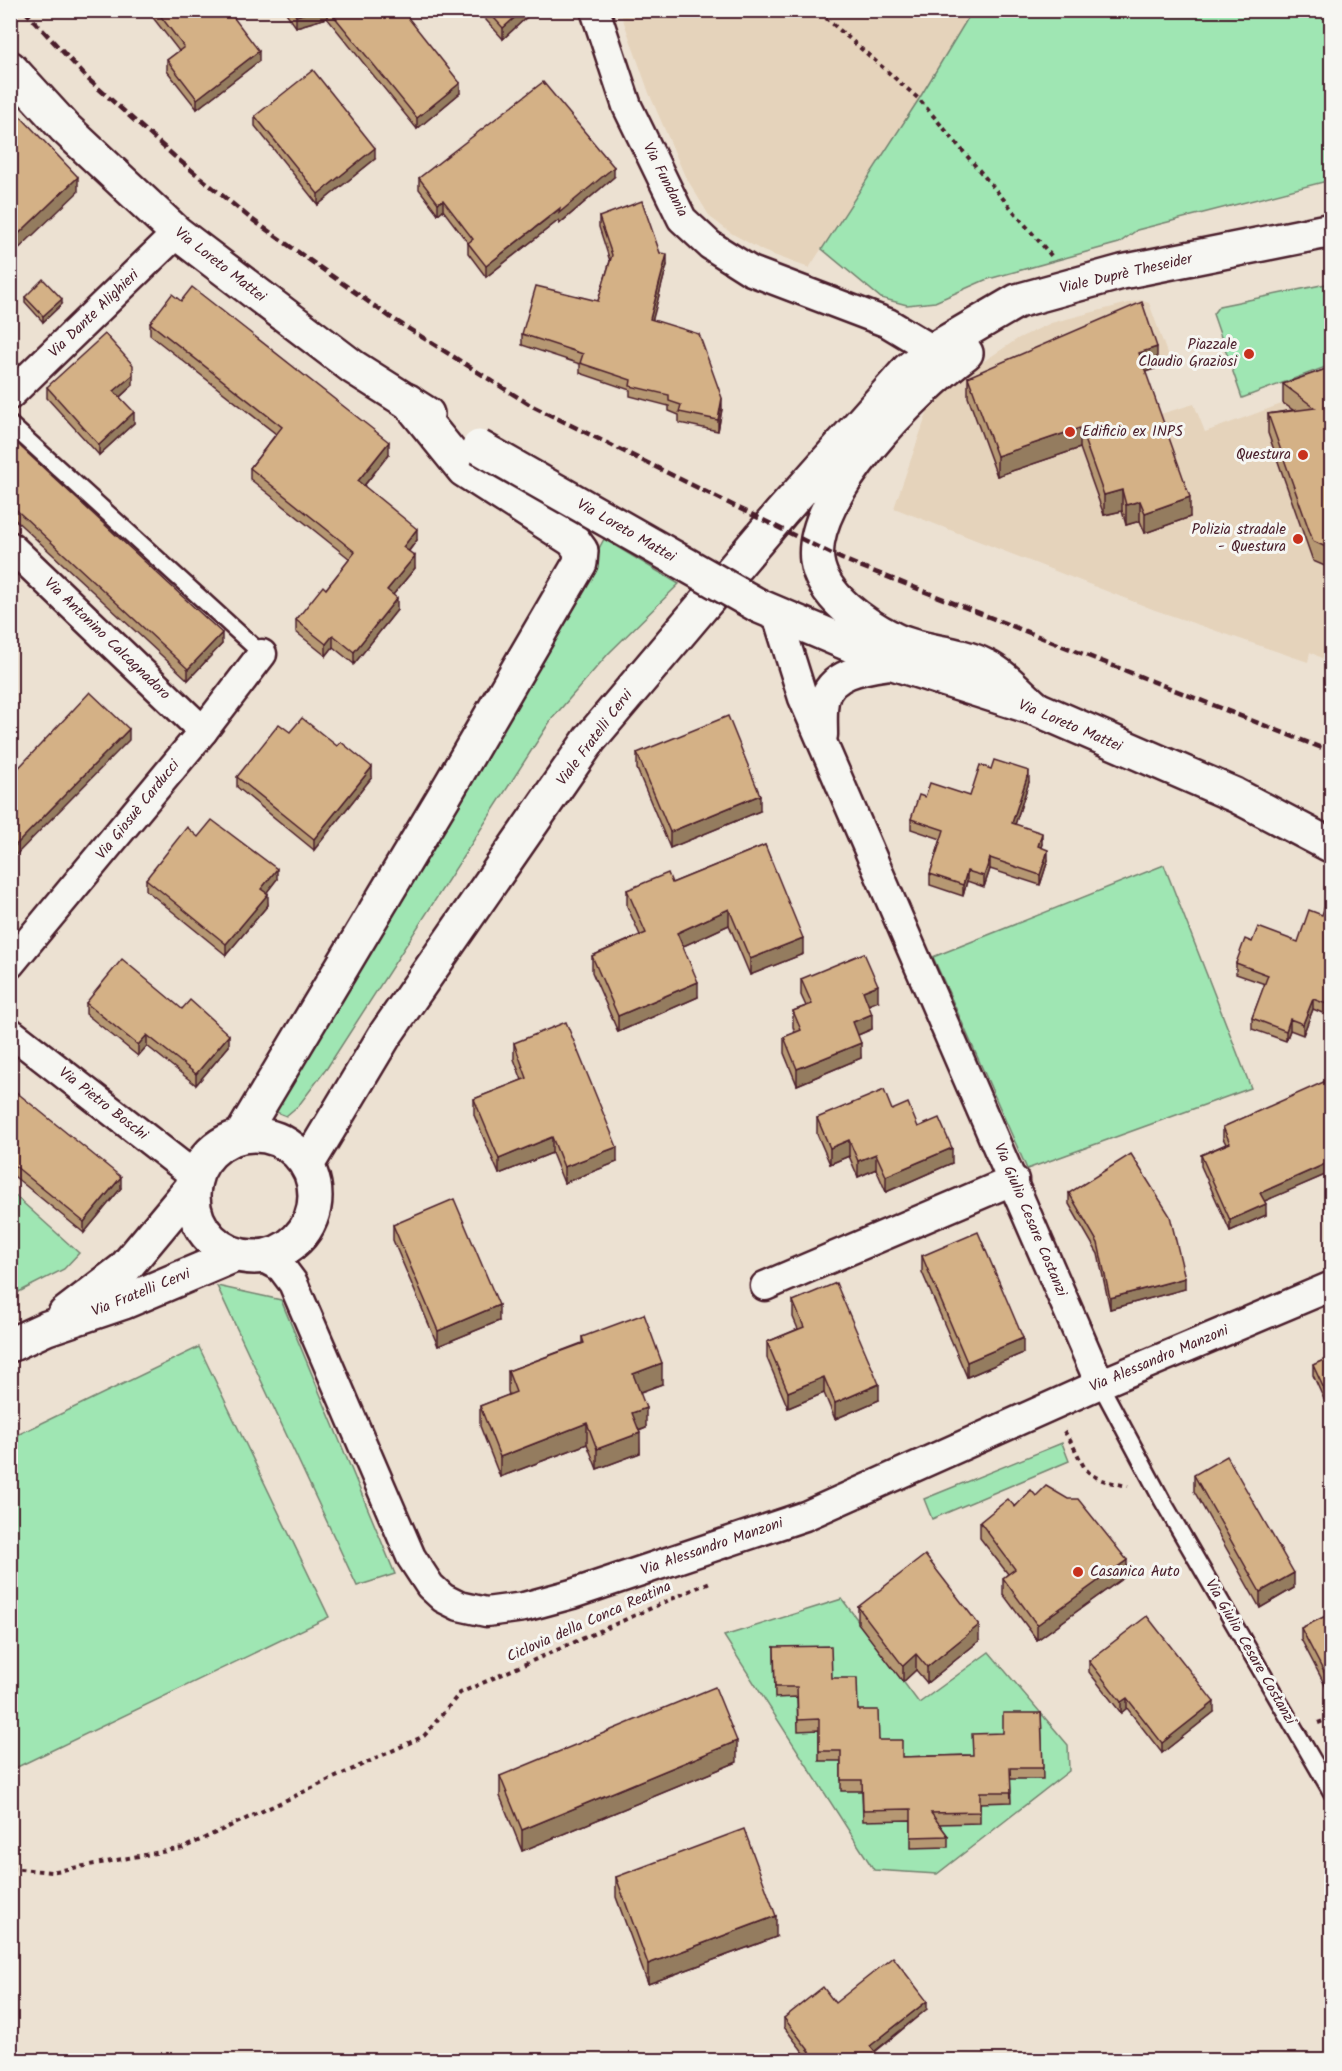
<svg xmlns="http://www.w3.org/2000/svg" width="1342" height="2071" viewBox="0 0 1342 2071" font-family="Kalam,sans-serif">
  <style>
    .built { fill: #e5d3bb }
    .green { fill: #9fe6b3; stroke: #74826f; stroke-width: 1.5 }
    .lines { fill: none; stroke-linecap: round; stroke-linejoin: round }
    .service-casing { stroke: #4a1f2b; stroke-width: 20 }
    .minor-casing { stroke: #4a1f2b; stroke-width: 33 }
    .tertiary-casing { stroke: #4a1f2b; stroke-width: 38 }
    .path { stroke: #4a1f2b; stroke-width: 4; stroke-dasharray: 4.5 4.5; stroke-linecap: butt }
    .service { stroke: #f6f6f2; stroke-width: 15 }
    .minor { stroke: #f6f6f2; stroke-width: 28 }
    .tertiary { stroke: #f6f6f2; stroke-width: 33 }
    .rail { stroke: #4a1f2b; stroke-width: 4.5; stroke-dasharray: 9 4.5; stroke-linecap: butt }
    .tertiary-bridge-casing { stroke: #4a1f2b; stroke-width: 38; stroke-linecap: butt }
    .tertiary-bridge { stroke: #f6f6f2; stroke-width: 33 }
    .wall { fill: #b69873; stroke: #4a1f2b; stroke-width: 1.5 }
    .shaded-wall { fill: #947c5e; stroke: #4a1f2b; stroke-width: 1.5 }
    .building { fill: #d4b186; stroke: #4a1f2b; stroke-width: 1.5 }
    .poi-dot { fill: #c8321e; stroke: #f6f6f2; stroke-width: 2 }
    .labels { text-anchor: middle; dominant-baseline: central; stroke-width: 6; stroke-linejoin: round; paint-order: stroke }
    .street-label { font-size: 15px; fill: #4a1f2b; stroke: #f6f6f2 }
    .poi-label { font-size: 15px; fill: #4a1f2b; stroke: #f6f6f2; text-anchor: end }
  </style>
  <rect width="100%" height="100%" fill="#ece1d2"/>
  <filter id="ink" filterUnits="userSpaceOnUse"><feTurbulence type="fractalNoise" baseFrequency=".0167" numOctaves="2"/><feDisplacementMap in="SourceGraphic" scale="12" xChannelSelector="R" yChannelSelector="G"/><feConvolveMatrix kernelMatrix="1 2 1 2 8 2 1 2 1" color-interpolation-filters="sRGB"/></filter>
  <g filter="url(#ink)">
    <g class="built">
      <path d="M620 11H972L919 99 809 268 763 251 731 233 710 217 684 174 649 93Z"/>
      <path d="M1140 300 1149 303 1169 359 1157 368 1139 374 1154 416 1194 404 1205 432 1331 386V663L1310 652 1308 662 1155 610 894 508 931 402 954 381 1019 338 1051 323Z"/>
    </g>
    <g class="green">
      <path d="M972 11H1331V180L1137 230 1119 243 985 280 935 302 907 305 881 298 822 249 919 99Z"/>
      <path d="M1331 283V365L1242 398 1213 314 1219 306Z"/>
      <path d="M604 539 679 584 608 654 551 720 327 1068 299 1105 286 1116 266 1108 568 606Z"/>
      <path d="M1164 865 1251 1088 1027 1169 933 957Z"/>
      <path d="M11 1192 79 1253 64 1269 11 1296Z"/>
      <path d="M217 1286 281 1300 395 1574 357 1586Z"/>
      <path d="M199 1347 329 1617 11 1770V1438Z"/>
      <path d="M1062 1443 1069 1461 932 1519 924 1499Z"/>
      <path d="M842 1599 919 1703 989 1652 1068 1745 1069 1771 937 1874 874 1870 724 1636Z"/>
    </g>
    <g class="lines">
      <defs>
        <g id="service">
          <path d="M10 424 262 654"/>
          <path d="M1100 1384 1162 1500 1332 1793"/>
        </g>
        <g id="minor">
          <path d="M595 10 627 106 682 219 710 245 751 271 888 323 933 350"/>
          <path d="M10 395 177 233"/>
          <path d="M10 546 203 731"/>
          <path d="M777 615 803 698 1100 1384"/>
          <path d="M823 735C823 724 822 712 824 701 830 670 872 668 896 664"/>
          <path d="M10 964 203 731 262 654"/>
          <path d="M10 1032 195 1176"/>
          <path d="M262 1257 281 1267 293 1283 411 1557 430 1586 443 1598 459 1606 486 1612 524 1607 572 1594 805 1516 1100 1384 1332 1286"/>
          <path d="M765 1286 1014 1180"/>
        </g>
        <g id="tertiary">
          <path d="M10 68 65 128 177 233 353 367 427 414"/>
          <path d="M966 353C917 389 808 496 817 561 822 596 863 624 893 639 921 653 957 651 985 666 1004 675 1021 696 1037 709"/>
          <path d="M759 606 896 664 1037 709 1235 795 1332 846"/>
          <circle cx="254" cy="1196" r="61"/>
          <path d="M241 1136 443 798 580 563 581 551 573 540 464 470 408 401"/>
          <path d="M307 1165 385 1035 590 739 781 513 908 370 933 350 1017 301 1122 272 1332 230"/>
          <path d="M65 1314 124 1269 194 1185"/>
          <path d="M10 1345 47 1328 124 1302 235 1255"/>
        </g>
      </defs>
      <use href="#service" class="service-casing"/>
      <use href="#minor" class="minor-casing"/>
      <use href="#tertiary" class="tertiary-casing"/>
      <g class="path">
        <path d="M819 12 919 99 1054 259"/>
        <path d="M1064 1431C1089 1467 1075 1477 1128 1486"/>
        <path d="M1318 1723 1332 1718"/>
        <path d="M10 1868 51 1872 183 1848 424 1736 460 1693 710 1582"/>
      </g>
      <use href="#service" class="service"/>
      <use href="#minor" class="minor"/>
      <use href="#tertiary" class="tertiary"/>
      <path class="rail" d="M24 10 88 79 174 156 250 218 390 317 532 406 842 559 1332 752"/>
      <defs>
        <path id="tertiary-bridge" d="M479 447 759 606"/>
      </defs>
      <use href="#tertiary-bridge" class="tertiary-bridge-casing"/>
      <use href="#tertiary-bridge" class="tertiary-bridge"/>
    </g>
    <g class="wall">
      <path d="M147 10H228L259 61 197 109 167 71V60L179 51Z"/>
      <path d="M284 10H402L460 93 417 129 327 18 296 27Z"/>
      <path d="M477 10H529V15L503 39Z"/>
      <path d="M255 116 375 159 318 205 255 126Z"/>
      <path d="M614 177 559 224V220L486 277 468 253V243L443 210 438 214 419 189V178Z"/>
      <path d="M599 217 660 253 667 265 652 320 722 409 718 431 679 423V415L669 411V406L630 396V390L580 373V364L522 345V334L598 301 610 261 599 227Z"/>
      <path d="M25 297 62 304 43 322 25 302Z"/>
      <path d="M181 301 389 454 364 486 417 540 409 551 415 568 393 595 397 610 354 664 333 647 326 656 296 632V620L326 589 350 559 250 479V468L276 434 150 335V323Z"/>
      <path d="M1332 367V569L1313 561 1268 433V414L1293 410 1283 403V384Z"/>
      <path d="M1157 368 1145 372 1190 517 1145 533 1140 521 1126 525 1122 511 1104 515 1080 448 997 476 968 397V377Z"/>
      <path d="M133 385 120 397 134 423 99 455 47 398V387Z"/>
      <path d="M10 437 222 644 188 680 10 515Z"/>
      <path d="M290 732 337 746 372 777 314 850 237 787V777Z"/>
      <path d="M637 753 760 811 670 848 637 769Z"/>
      <path d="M1029 782 1015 824 1042 844 1041 847 1048 860 1040 885 990 869 984 887 967 881 963 896 930 885V874L941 839 911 829V819L925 797 970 796Z"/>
      <path d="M198 837 277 879 266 893 268 905 226 955 146 890V879Z"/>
      <path d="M765 845 803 954 750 975 729 925 683 946 698 997 618 1032 592 972V956L640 935 627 906V890L672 883Z"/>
      <path d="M1332 908V1017L1313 1009 1303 1035 1290 1030 1286 1041 1252 1029V1018L1265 984 1236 974V963L1252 942H1298L1322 915Z"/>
      <path d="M801 979 878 1001 868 1005 872 1029 858 1035 861 1058 797 1085 784 1053V1037L795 1033 793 1027V1011L806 1006 801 995Z"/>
      <path d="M86 1003 182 1009 229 1046 196 1085 147 1046 138 1056 86 1014Z"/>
      <path d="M514 1043 617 1162 564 1183 552 1153 499 1174 474 1115V1099L522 1080 514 1059Z"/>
      <path d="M10 1087 121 1188 84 1233 10 1173Z"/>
      <path d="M1332 1087V1172L1264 1201 1266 1215 1230 1231 1201 1166V1155L1226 1144 1223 1138V1127Z"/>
      <path d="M892 1110 918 1127 952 1163 886 1192 876 1169 858 1177 849 1156 830 1164 817 1134V1118Z"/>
      <path d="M1069 1193 1185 1289 1110 1309 1098 1254 1069 1204Z"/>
      <path d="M393 1225 499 1321 438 1346 393 1240Z"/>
      <path d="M922 1256 1023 1353 967 1377 922 1272Z"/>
      <path d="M793 1301 879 1400 835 1419 824 1393 788 1408 767 1358V1342L798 1329 793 1317Z"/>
      <path d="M582 1337 662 1384 640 1392 646 1428 639 1431 640 1453 597 1469 587 1444 500 1477 480 1426V1406L509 1395 508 1391V1371L582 1343Z"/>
      <path d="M1332 1356V1417L1313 1375V1365Z"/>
      <path d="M1194 1475 1294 1588 1260 1608 1194 1491Z"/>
      <path d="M1036 1496 1127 1575 1037 1640 1003 1594V1578L1008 1574 980 1538V1522Z"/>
      <path d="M858 1607 979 1641 927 1683 916 1670 903 1682 858 1623Z"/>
      <path d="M1332 1613 1326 1687 1301 1639V1628Z"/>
      <path d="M774 1647 832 1678 858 1710 879 1740 902 1757 973 1755 1003 1733 1041 1713 1043 1779H1010L1011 1802 980 1803V1823L939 1824 948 1836V1847L911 1848V1820L863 1821 862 1791H841V1761H819V1730L798 1731 797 1697 775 1698Z"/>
      <path d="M1089 1661 1214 1712 1162 1753 1127 1708 1121 1713 1089 1672Z"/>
      <path d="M737 1762 522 1851 500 1796V1776Z"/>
      <path d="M616 1877 776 1937 648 1984 616 1897Z"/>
      <path d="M835 2003 927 2009 875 2052 882 2061H810L784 2027V2018Z"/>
    </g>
    <g class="shaded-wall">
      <path d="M315 10H327V18L296 27V16Z"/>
      <path d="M523 10H529V15L503 39V28Z"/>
      <path d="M259 51V61L197 109V99Z"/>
      <path d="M460 83V93L417 129V118Z"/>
      <path d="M375 148V159L318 205V194Z"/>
      <path d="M614 167V177L559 224V220L486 277V266Z"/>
      <path d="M78 177V192L10 257V242Z"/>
      <path d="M443 200V210L438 214V203Z"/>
      <path d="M667 254V265L650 330V319Z"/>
      <path d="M62 299V304L43 322V316Z"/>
      <path d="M1157 347V368L1139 374V353Z"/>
      <path d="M133 375V385L114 402V391Z"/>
      <path d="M722 398V409L718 431V420Z"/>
      <path d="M134 412V423L99 455V445Z"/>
      <path d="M1080 428V448L997 476V456Z"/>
      <path d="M389 442V454L358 493V481Z"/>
      <path d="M1122 490V511L1104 515V495Z"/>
      <path d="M1190 497V517L1145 533V513Z"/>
      <path d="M1140 501V521L1126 525V505Z"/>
      <path d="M417 529V540L403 558V547Z"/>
      <path d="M415 556V568L387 602V590Z"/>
      <path d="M397 598V610L354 664V652Z"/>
      <path d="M222 633V644L188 680V669Z"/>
      <path d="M333 635V647L326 656V644Z"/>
      <path d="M129 729V740L10 861V851Z"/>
      <path d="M372 767V777L314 850V839Z"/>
      <path d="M1029 771V782L1012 834V823Z"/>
      <path d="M760 795V811L670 848V832Z"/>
      <path d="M1042 833V844L1038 857V846Z"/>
      <path d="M1048 850V860L1040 885V875Z"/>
      <path d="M990 858V869L984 887V876Z"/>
      <path d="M277 869V879L261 900V889Z"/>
      <path d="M967 871V881L963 896V885Z"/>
      <path d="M268 894V905L226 955V944Z"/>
      <path d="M729 909V925L677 949V933Z"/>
      <path d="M803 938V954L750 975V959Z"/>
      <path d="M698 982V997L618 1032V1016Z"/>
      <path d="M878 985V1001L863 1007V991Z"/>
      <path d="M1313 999V1009L1303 1035V1024Z"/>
      <path d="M872 1014V1029L853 1037V1022Z"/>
      <path d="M1290 1019V1030L1286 1041V1031Z"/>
      <path d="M147 1035V1046L138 1056V1045Z"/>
      <path d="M229 1035V1046L196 1085V1074Z"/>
      <path d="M861 1043V1058L797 1085V1069Z"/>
      <path d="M552 1137V1153L499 1174V1159Z"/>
      <path d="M849 1140V1156L830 1164V1148Z"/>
      <path d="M617 1147V1162L564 1183V1167Z"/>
      <path d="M952 1148V1163L886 1192V1176Z"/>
      <path d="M876 1154V1169L858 1177V1161Z"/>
      <path d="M1332 1161V1172L1260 1203V1193Z"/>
      <path d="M121 1177V1188L84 1233V1222Z"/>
      <path d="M1266 1204V1215L1230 1231V1220Z"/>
      <path d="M1185 1278V1289L1110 1309V1298Z"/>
      <path d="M499 1305V1321L438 1346V1331Z"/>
      <path d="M1023 1338V1353L967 1377V1362Z"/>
      <path d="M662 1363V1384L633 1395V1374Z"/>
      <path d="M824 1377V1393L788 1408V1392Z"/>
      <path d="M879 1384V1400L835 1419V1403Z"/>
      <path d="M646 1408V1428L632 1433V1413Z"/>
      <path d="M587 1423V1444L500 1477V1457Z"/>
      <path d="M640 1433V1453L597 1469V1449Z"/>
      <path d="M1127 1560V1575L1037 1640V1625Z"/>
      <path d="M1294 1573V1588L1260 1608V1592Z"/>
      <path d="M979 1625V1641L927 1683V1667Z"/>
      <path d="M916 1654V1670L903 1682V1666Z"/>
      <path d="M1332 1673V1684L1326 1687V1676Z"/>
      <path d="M1127 1698V1708L1121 1713V1702Z"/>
      <path d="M1214 1702V1712L1162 1753V1743Z"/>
      <path d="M737 1741V1762L522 1851V1830Z"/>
      <path d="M776 1916V1937L648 1984V1964Z"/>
      <path d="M927 2001V2009L870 2055V2046Z"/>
    </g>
    <g class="building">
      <path d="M156 10H228L259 51 197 99 167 60 184 47Z"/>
      <path d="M292 10H315L296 16Z"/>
      <path d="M329 10H402L460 83 417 118Z"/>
      <path d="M487 10H523L503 28Z"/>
      <path d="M313 70 375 148 318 194 255 116Z"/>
      <path d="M543 82 614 167 559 213 560 208 486 266 468 243 473 239 443 200 438 203 419 178Z"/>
      <path d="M21 117 78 177 10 242V127Z"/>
      <path d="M642 201 660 253 667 254 650 319 699 334 722 398 718 420 679 412 681 405 669 401V395L630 386 631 380 580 363 583 354 522 334 536 286 598 301 612 255 599 217Z"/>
      <path d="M43 279 62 299 43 316 25 297Z"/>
      <path d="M192 287 389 442 358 481 417 529 403 547 415 556 387 590 397 598 354 652 333 635 326 644 296 620 323 586 326 589 355 552 250 468 282 427 150 323 172 294 181 301Z"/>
      <path d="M1142 302 1157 347 1139 353 1190 497 1145 513 1140 501 1126 505 1122 490 1104 495 1080 428 997 456 968 377Z"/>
      <path d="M105 334 133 365V375L114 391 134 412 99 445 47 387Z"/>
      <path d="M1332 367V550L1313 541 1268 414 1315 408 1283 384Z"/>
      <path d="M10 437 222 633 188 669 10 504Z"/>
      <path d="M90 692 129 729 10 851V777Z"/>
      <path d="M728 716 760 795 670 832 637 753Z"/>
      <path d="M302 718 337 746 341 742 372 767 314 839 237 777 279 724 290 732Z"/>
      <path d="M994 760 1029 771 1012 823 1042 833 1038 846 1048 850 1040 875 990 858 984 876 967 871 963 885 930 874 944 830 911 819 919 795 925 797 930 783 970 796 980 765 991 769Z"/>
      <path d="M212 820 277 869 261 889 268 894 226 944 146 879 187 827 198 837Z"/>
      <path d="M765 845 803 938 750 959 729 909 677 933 698 982 618 1016 592 956 646 933 627 890 668 873 672 883Z"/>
      <path d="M1325 906 1332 908V1006L1313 999 1303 1024 1290 1019 1286 1031 1252 1018 1268 975 1236 963 1245 939 1252 942 1258 927 1298 942 1309 910 1322 915Z"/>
      <path d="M864 953 878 985 863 991 872 1014 853 1022 861 1043 797 1069 784 1037 801 1030 793 1011 812 1004 801 979Z"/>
      <path d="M122 959 182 1009 190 1000 229 1035 196 1074 147 1035 138 1045 86 1003Z"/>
      <path d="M566 1022 617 1147 564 1167 552 1137 499 1159 474 1099 527 1078 514 1043Z"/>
      <path d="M1328 1080 1332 1087V1161L1260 1193 1266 1204 1230 1220 1201 1155 1230 1143 1223 1127Z"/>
      <path d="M10 1087 121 1177 84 1222 10 1162Z"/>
      <path d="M884 1090 892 1110 908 1103 918 1127 939 1118 952 1148 886 1176 876 1154 858 1161 849 1140 830 1148 817 1118Z"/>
      <path d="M1131 1154 1170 1216 1185 1278 1110 1298 1098 1243 1069 1193Z"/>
      <path d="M454 1199 499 1305 438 1331 393 1225Z"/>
      <path d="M978 1232 1023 1338 967 1362 922 1256Z"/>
      <path d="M836 1283 879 1384 835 1403 824 1377 788 1392 767 1342 804 1327 793 1301Z"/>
      <path d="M644 1314 662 1363 633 1374 646 1408 632 1413 640 1433 597 1449 587 1423 500 1457 480 1406 516 1392 508 1371 584 1343 582 1337Z"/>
      <path d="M1332 1356V1406L1313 1365Z"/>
      <path d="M1227 1456 1294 1573 1260 1592 1194 1475Z"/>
      <path d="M1046 1486 1068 1499H1078L1127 1560 1037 1625 1003 1578 1015 1569 980 1522 1008 1499 1015 1507 1031 1490 1036 1496Z"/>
      <path d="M925 1555 979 1625 927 1667 916 1654 903 1666 858 1607Z"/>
      <path d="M1332 1613V1673L1326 1676 1301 1628Z"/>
      <path d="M1147 1616 1214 1702 1162 1743 1127 1698 1121 1702 1089 1661Z"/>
      <path d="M831 1646 832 1678H857L858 1710H878L879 1740H902V1757L973 1755 972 1734 1003 1733V1713H1041L1043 1768H1010L1011 1792H980V1812L931 1813 948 1836 911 1837V1809L863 1810 862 1780H841V1751H819V1719L798 1720 797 1687H775L774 1647Z"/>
      <path d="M715 1687 737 1741 522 1830 500 1776Z"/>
      <path d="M744 1829 776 1916 648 1964 616 1877Z"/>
      <path d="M893 1957 927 2001 870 2046 882 2061H817L784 2018 823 1987 835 2003Z"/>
    </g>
  </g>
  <g class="poi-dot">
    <circle cx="1249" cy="354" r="6"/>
    <circle cx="1070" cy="432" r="6"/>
    <circle cx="1303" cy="455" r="6"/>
    <circle cx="1298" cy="539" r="6"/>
    <circle cx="1078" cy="1572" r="6"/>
  </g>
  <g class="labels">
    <g class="street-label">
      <text transform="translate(665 180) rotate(63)">Via Fundania</text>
      <text transform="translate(220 265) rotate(38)">Via Loreto Mattei</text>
      <text transform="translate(1126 274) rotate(-13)">Viale Duprè Theseider</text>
      <text transform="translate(94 314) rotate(-44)">Via Dante Alighieri</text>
      <text transform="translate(626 531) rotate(30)">Via Loreto Mattei</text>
      <text transform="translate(107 639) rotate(44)">Via Antonino Calcagnadoro</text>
      <text transform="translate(1070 726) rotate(23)">Via Loreto Mattei</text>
      <text transform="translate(595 738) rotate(-53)">Viale Fratelli Cervi</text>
      <text transform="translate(138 810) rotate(-51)">Via Giosuè Carducci</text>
      <text transform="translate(103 1104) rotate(38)">Via Pietro Boschi</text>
      <text transform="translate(1030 1220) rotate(67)">Via Giulio Cesare Costanzi</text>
      <text transform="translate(141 1293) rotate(-22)">Via Fratelli Cervi</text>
      <text transform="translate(1159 1359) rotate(-23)">Via Alessandro Manzoni</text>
      <text transform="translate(712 1547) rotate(-19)">Via Alessandro Manzoni</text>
      <text transform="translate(589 1622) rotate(-24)">Ciclovia della Conca Reatina</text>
      <text transform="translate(1250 1652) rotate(60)">Via Giulio Cesare Costanzi</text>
    </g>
    <g class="poi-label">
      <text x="1237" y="345">Piazzale<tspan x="1237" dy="17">Claudio Graziosi</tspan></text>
      <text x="1082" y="432" text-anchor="start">Edificio ex INPS</text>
      <text x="1291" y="455">Questura</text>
      <text x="1286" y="530">Polizia stradale<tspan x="1286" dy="17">- Questura</tspan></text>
      <text x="1090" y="1572" text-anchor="start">Casanica Auto</text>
    </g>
  </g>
  <rect width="1342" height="2071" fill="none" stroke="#f6f6f2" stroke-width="36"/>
  <rect x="18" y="18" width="1306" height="2035" fill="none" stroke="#4a1f2b" stroke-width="2" filter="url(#ink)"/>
</svg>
